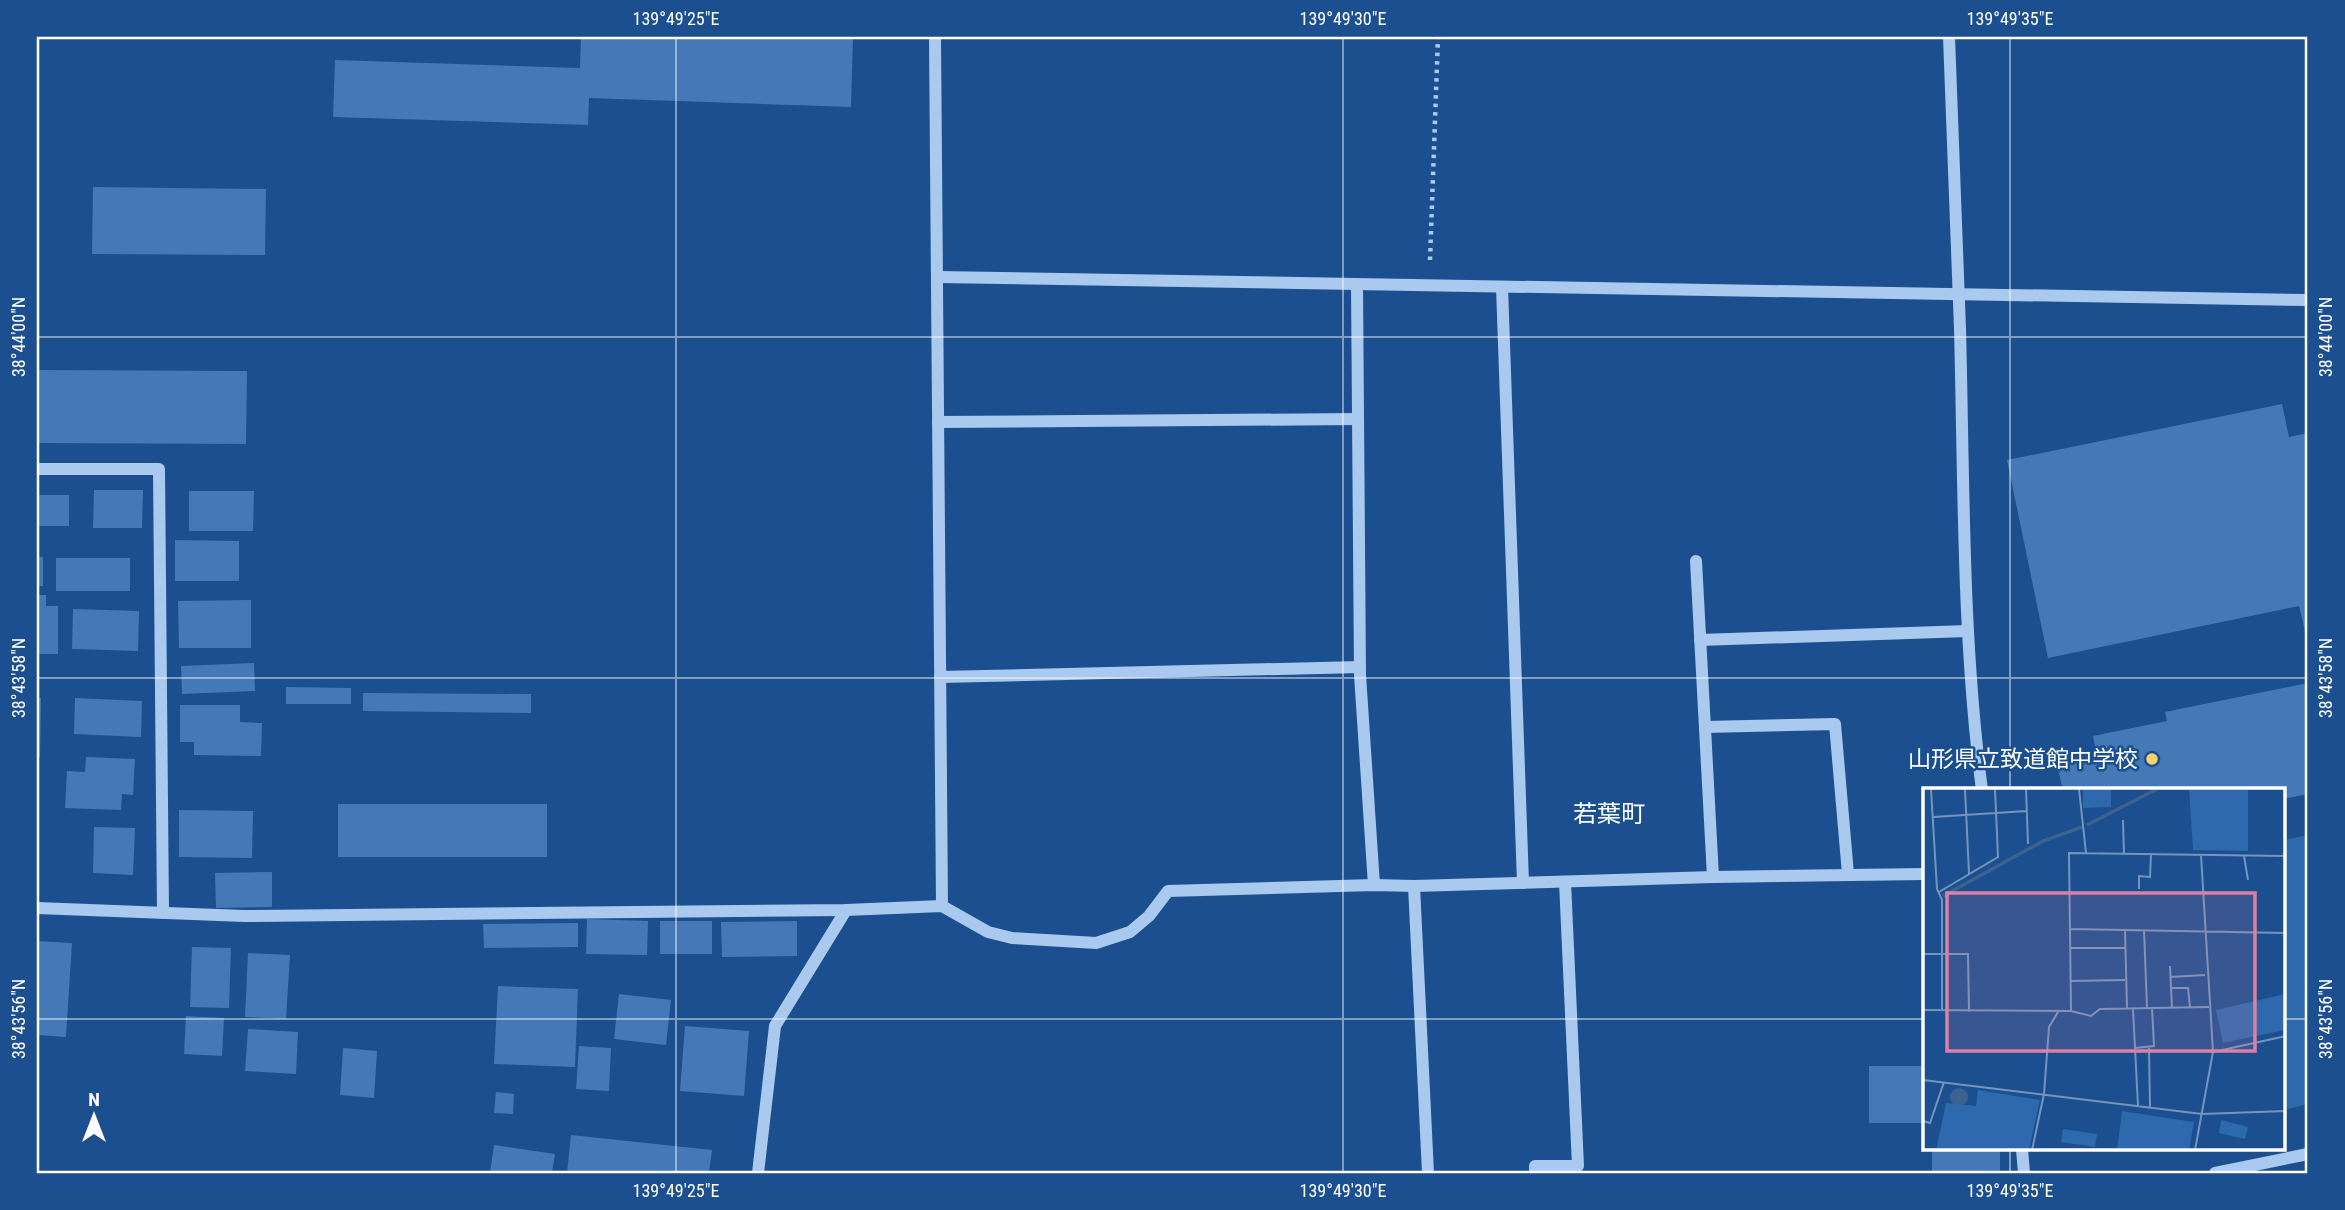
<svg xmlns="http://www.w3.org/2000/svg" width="2345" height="1210" viewBox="0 0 2345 1210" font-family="'Roboto Condensed','Noto Sans JP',sans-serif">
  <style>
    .green { fill: #2e69ad }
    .building { fill: #4478b7 }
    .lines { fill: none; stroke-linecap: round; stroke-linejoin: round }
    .path { stroke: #a9c9ee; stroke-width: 4.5; stroke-dasharray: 3.5 5; stroke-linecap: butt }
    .minor { stroke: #a9c9ee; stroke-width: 12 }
    .ticks { fill: none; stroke: #fff; stroke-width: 2; stroke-opacity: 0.45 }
    .poi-dot { fill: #ffd166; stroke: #1b4f8f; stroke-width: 2.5 }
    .labels { text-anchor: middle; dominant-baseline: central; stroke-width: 5; stroke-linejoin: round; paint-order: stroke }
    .poi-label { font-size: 23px; fill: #fff; stroke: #1b4f8f; text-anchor: end }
    .neighbourhood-label { font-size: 24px; fill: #fff; stroke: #1b4f8f }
    .inset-river { fill: none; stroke: #3c6290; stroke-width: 3.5 }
    .inset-road { fill: none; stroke: #7695bc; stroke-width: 2 }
    .view { fill: #dd80a5; fill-opacity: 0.15; stroke: #dd80a5; stroke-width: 3.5 }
    .inset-edge { fill: none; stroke: #fff; stroke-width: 3.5 }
    .neatline { fill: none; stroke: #fff; stroke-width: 2.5 }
    .ticks-label { font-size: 18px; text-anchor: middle; fill: #fff }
  </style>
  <rect width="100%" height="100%" fill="#1b4f8f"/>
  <path class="green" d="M2308 835V1104L2284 1110V840Z"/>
  <g class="building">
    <path d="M581 37H853L851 107 589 98 588 125 333 117 335 60 580 68Z"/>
    <path d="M93 187 266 189 265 255 92 254Z"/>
    <path d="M37 370 247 371 246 444 37 443Z"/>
    <path d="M2282 404 2289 437 2308 433V644L2299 606 2048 658 2007 460Z"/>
    <path d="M94 490H143L142 528H93Z"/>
    <path d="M189 491H254L253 531H189Z"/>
    <rect x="37" y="495" width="32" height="31"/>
    <path d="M175 540 239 541V581H175Z"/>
    <rect x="37" y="557" width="6" height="29"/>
    <rect x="56" y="558" width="74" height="33"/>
    <path d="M37 595H46V606H58V654H37Z"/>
    <path d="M251 600V648H179L178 601Z"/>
    <path d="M73 609 139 611 138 651 72 649Z"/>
    <path d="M254 663 255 691 182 694 181 666Z"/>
    <path d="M2308 683V794L2284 799V790H2063L2057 765 2097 757 2093 736 2167 721 2165 712Z"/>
    <path d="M286 687 351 688V704H286Z"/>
    <path d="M363 693 531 694V713L363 711Z"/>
    <path d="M37 697 41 698 40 757H37Z"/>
    <path d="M75 698 142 701 141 737 74 734Z"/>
    <path d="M180 705H240V722L262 723 261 756 194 755V742H180Z"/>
    <path d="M86 757 135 759 133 795 122 794 121 810 65 808 67 771 85 772Z"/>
    <rect x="338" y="804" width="209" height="53"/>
    <path d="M179 810 253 811 252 858 179 857Z"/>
    <path d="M94 827 135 828 133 875 93 873Z"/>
    <path d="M272 872V907L216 908 215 873Z"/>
    <path d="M587 919 648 921 647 955 586 954Z"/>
    <rect x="660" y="921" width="52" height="33"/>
    <path d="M797 921V956L722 957 721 922Z"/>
    <path d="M578 923V947L484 948 483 924Z"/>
    <path d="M37 941 72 943 66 1037 37 1035Z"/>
    <path d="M192 947 231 948 229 1008 190 1007Z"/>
    <path d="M248 953 290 955 286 1019 245 1017Z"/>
    <path d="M498 986 578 989 575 1067 494 1064Z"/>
    <path d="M619 994 671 1000 666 1045 614 1039Z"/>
    <path d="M186 1016 224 1018 222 1056 184 1054Z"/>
    <path d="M685 1026 749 1031 744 1096 680 1091Z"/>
    <path d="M248 1029 298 1032 296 1074 245 1071Z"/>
    <path d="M579 1046 611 1048 609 1091 576 1089Z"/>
    <path d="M343 1048 377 1051 374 1098 340 1095Z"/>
    <rect x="1869" y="1066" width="56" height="57"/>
    <path d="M496 1092 514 1094 513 1114 494 1113Z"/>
    <path d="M571 1135 712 1150 709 1173H567Z"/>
    <path d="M494 1145 555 1154 552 1173H490Z"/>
    <rect x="1932" y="1149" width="68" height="24"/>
  </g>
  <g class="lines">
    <path class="path" d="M1430 260 1438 37"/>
    <g class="minor">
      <path d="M935 37 942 906"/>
      <path d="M1949 37C1952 134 1957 231 1960 329 1964 483 1962 637 1982 790"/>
      <path d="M937 277 2308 300"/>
      <path d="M1357 284 1360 675 1374 885"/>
      <path d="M1502 287 1523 883"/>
      <path d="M938 422 1358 419"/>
      <path d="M37 469H159L163 913"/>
      <path d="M1696 561 1713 877"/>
      <path d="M1700 640 1968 631"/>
      <path d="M940 677 1360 667"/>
      <path d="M1705 727 1835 724 1848 874"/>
      <path d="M1414 886 1428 1173"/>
      <path d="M37 908 244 916 846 910 942 906 988 932 1012 938 1096 943 1130 932 1149 916 1168 891 1374 885 1414 886 1713 877 1925 874"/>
      <path d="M2022 1149 2024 1173"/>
      <path d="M758 1173 775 1026 846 910"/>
      <path d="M1535 1173V1166H1578L1565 882"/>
      <path d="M2215 1173 2308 1154"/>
    </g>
  </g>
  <path class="ticks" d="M676 37V1173M1343 37V1173M2010 37V790M37 337H2308M37 678H2308M37 1019H1925M2284 1019H2308M2010 1149V1173"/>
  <circle class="poi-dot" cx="2152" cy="759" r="7"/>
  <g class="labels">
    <g class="poi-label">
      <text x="2138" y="759">山形県立致道館中学校</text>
    </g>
    <g class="neighbourhood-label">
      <text x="1609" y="814">若葉町</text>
    </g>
  </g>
  <g transform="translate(1923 788)">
    <rect width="362" height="362" fill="#1b4f8f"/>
    <path d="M160 1H188V19L160 20ZM266 1H325V63L270 62ZM362 206V242L300 255 293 222ZM55 302 117 312 106 362H13L23 315 53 318ZM199 323 271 334 266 362H194ZM298 332 325 339 322 351 296 345ZM140 341 174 346 172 359 138 354Z" fill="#2e69ad"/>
    <path d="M27 309a9 9 0 1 1 18 0a9 9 0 1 1-18 0Z" fill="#3c6290"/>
    <path class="inset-river" d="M164 37 234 1M20 108 120 53 159 39"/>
    <path class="inset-road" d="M8 1 14 101 19 112V223M42 1 46 86M103 1 105 56M156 1 163 65M10 29 104 23M200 32 201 66M321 68 325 92M216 101V88L227 89 228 66M16 104 75 69 72 1M147 141 363 145M202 142 204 221M221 142 224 220M147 160H202M0 166H45L46 224M247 178 249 220M247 189 282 187M147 193 202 192M248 200H265L267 219M210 221 215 318M0 222 148 223 168 228 177 221 286 219M148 223 146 65 363 68M212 260 231 258 229 220M226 260 227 319M290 264 363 248M0 292 279 326 363 323M0 333 7 335 21 294M109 362 121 306 126 239 135 224M272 362 290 264 278 67"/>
    <path class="view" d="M24 105H332V263H24Z"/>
    <rect width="362" height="362" class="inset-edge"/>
  </g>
  <rect width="2345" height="1210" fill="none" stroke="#1b4f8f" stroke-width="77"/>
  <g transform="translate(94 1116)" stroke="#1b4f8f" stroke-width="5" paint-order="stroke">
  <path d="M0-5L12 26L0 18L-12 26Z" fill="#ffffff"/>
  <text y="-10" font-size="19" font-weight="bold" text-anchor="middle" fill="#ffffff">N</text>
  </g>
  <rect x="38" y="38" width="2268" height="1134" class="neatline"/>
  <g class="ticks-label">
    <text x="676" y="25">139°49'25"E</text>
    <text x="1343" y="25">139°49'30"E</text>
    <text x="2010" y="25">139°49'35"E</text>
    <text transform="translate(19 337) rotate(-90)" y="6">38°44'00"N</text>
    <text transform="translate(2326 337) rotate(-90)" y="6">38°44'00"N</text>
    <text transform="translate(19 678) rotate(-90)" y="6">38°43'58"N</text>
    <text transform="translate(2326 678) rotate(-90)" y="6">38°43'58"N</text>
    <text transform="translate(19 1019) rotate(-90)" y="6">38°43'56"N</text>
    <text transform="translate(2326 1019) rotate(-90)" y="6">38°43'56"N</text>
    <text x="676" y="1197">139°49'25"E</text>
    <text x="1343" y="1197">139°49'30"E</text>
    <text x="2010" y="1197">139°49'35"E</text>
  </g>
</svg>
